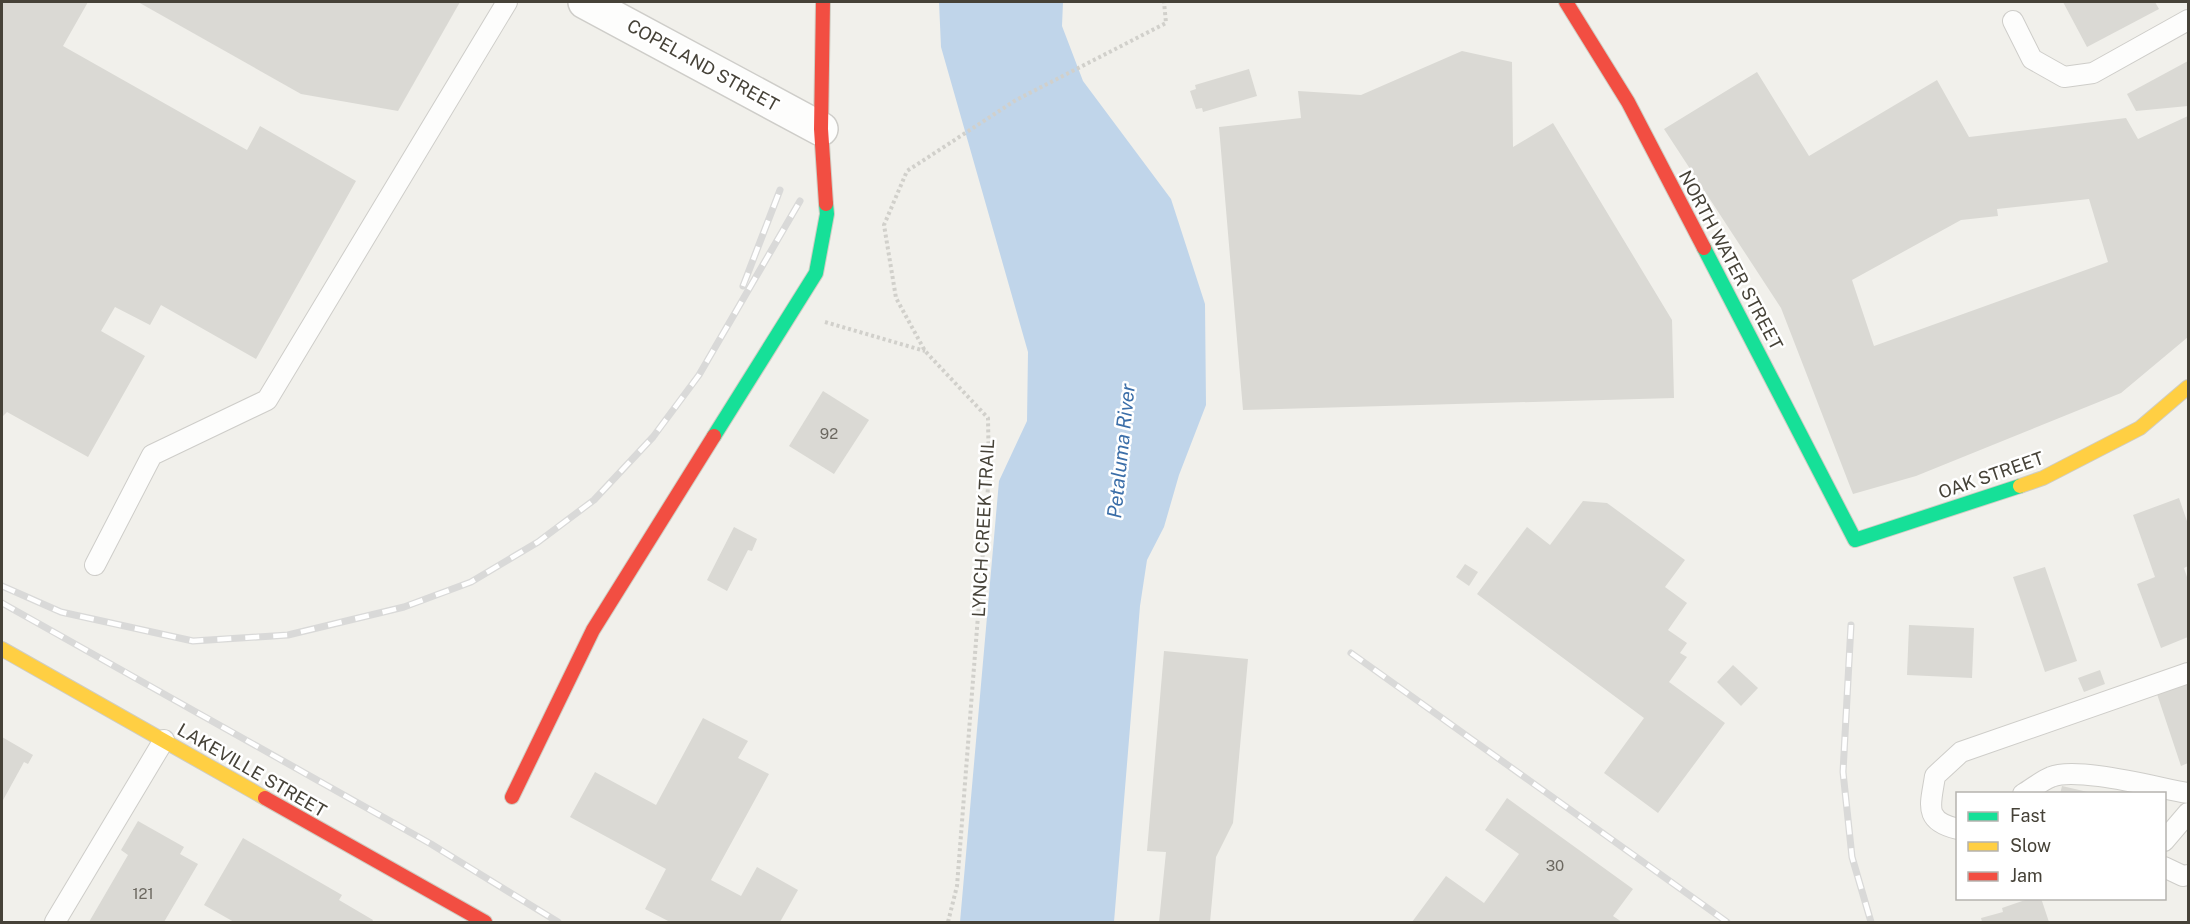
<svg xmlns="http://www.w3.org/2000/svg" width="2190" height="924" viewBox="0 0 2190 924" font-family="'Public Sans',sans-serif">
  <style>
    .water { fill: #c0d5ea }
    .building { fill: #dad9d4; fill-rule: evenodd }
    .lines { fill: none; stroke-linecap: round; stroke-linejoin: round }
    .lane-casing { stroke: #cecdc9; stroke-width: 22 }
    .street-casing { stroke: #cecdc9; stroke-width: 36 }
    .fast-casing { stroke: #cfcdc3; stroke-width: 16 }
    .slow-casing { stroke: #cfcdc3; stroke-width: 16 }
    .jam-casing { stroke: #cfcdc3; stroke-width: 16 }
    .path { stroke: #d1d0cb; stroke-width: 4; stroke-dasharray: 3 3; stroke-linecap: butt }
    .lane { stroke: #fdfdfc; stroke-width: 20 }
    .street { stroke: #fdfdfc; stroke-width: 33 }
    .fast { stroke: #16e098; stroke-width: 14 }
    .slow { stroke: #ffcf43; stroke-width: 14 }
    .jam { stroke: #f24e42; stroke-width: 14 }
    .rail-casing { stroke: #d9d9d8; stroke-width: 7 }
    .rail { stroke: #fff; stroke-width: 4.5; stroke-dasharray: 14; stroke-linecap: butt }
    .labels { text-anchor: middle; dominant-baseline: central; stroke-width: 5; stroke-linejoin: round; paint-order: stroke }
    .number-label { font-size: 15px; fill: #6c6860 }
    .street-label { font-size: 18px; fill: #464238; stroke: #fff }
    .water-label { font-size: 20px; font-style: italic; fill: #3b6ea8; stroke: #fff }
  </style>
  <rect width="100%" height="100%" fill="#f1f0eb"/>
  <path class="water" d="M939 2H1063L1062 26 1083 81 1171 199 1205 304 1206 405 1179 475 1164 527 1147 560 1140 606 1114 922H960L999 481 1027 421 1028 352 941 47Z"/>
  <g class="building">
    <path d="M2 2H88L63 46 247 150 260 126 356 181 256 359 161 305 150 325 115 307 101 331 145 356 88 457 7 412 2 417Z"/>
    <path d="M138 2H460L398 111 301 94Z"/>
    <path d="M2063 2H2155L2159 9 2087 47Z"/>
    <path d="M1462 51 1512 62 1513 147 1553 123 1672 320 1674 398 1243 410 1219 127 1301 118 1298 91 1361 95Z"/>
    <path d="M2188 61V106L2136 111 2127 94Z"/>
    <path d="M1249 69 1257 96 1203 112 1202 108 1196 109 1190 91 1196 89 1195 85Z"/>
    <path d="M1757 72 1809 156 1937 80 1969 137 2126 118 2138 139 2188 116V337L2121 393 1916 476 1853 494 1781 308 1664 129ZM2089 199 2108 262 1874 346 1852 280 1961 220 1998 216 1997 209Z"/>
    <path d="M823 391 869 420 834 474 789 446Z"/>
    <path d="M2179 498 2188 524V566L2184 568 2188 580V637L2161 648 2137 584 2155 577 2133 515Z"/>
    <path d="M1583 501 1607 503 1685 560 1665 587 1687 603 1668 630 1687 643 1680 653 1687 657 1669 682 1725 723 1658 813 1604 773 1644 718 1477 594 1527 527 1550 545Z"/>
    <path d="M734 527 757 539 752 551 748 550 727 591 707 580Z"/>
    <path d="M1465 564 1478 572 1469 586 1456 577Z"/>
    <path d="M2045 567 2077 661 2045 672 2013 577Z"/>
    <path d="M1909 625 1974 628 1972 678 1907 675Z"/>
    <path d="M1164 651 1248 659 1233 823 1216 857 1210 922H1159L1166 852 1147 851Z"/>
    <path d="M1733 665 1758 688 1741 706 1717 682Z"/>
    <path d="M2100 670 2105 684 2084 692 2078 678Z"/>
    <path d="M2188 676V763L2181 766 2155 688Z"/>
    <path d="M703 718 748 741 738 758 769 774 711 880 741 896 757 867 798 890 780 922H670L645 909 666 869 570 817 595 772 656 805Z"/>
    <path d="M2 737 33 755 28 764 24 762 2 802Z"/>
    <path d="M2062 786 2092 793 2091 794H2060Z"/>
    <path d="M1507 798 1633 889 1613 916 1622 922H1412L1446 876 1484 903 1519 854 1485 830Z"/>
    <path d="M138 821 184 847 180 854 198 864 164 922H89L128 855 121 850Z"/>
    <path d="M243 838 342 895 339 900 373 920 372 922H234L204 905Z"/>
    <path d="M2031 898H2041L2049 922H1982L1981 918 2003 912 2002 908Z"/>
  </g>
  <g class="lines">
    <defs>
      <g id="lane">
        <path d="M2013 21 2032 59 2064 77 2093 73 2188 20"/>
        <path d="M95 565 152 455 267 400 507 2"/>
        <path d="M2023 794C2032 789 2041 781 2051 777 2076 766 2158 788 2188 793"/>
        <path d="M1958 829C1922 821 1931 804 1935 776L1961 752 2188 673"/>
        <path d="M2164 841 2188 813"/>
        <path d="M2164 867 2183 876 2188 875"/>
        <path d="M55 922 164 740"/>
      </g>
      <path id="street" d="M585 2 821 129"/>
      <g id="fast">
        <path d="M1704 248 1855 540 2020 486"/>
        <path d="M714 436 816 273 827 214 826 204"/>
      </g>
      <g id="slow">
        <path d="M2020 486 2043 478 2140 428 2188 387"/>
        <path d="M2 649 265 798"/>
      </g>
      <g id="jam">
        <path d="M823 2 821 129 826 204"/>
        <path d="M1566 2 1628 102 1704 248"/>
        <path d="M512 797 593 630 714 436"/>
        <path d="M265 798 485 922"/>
      </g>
    </defs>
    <use href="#lane" class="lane-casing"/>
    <use href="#street" class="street-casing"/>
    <use href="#fast" class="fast-casing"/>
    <use href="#slow" class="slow-casing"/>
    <use href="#jam" class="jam-casing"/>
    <g class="path">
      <path d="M825 322 925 351"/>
      <path d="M948 922 957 886 989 474 988 418 925 351 896 298 884 225 907 171 1016 100 1166 23 1164 2"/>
    </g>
    <use href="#lane" class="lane"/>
    <use href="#street" class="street"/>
    <use href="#fast" class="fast"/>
    <use href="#slow" class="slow"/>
    <use href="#jam" class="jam"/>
    <defs>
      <g id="rail">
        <path d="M743 286 780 190"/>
        <path d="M2 586 61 612 193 641 288 635 404 607 471 582 538 542 594 500 653 437 699 375 800 201"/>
        <path d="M2 603 431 844 558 922"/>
        <path d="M1851 625 1843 772 1852 857 1871 922"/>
        <path d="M1351 653 1727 922"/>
      </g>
    </defs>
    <use href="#rail" class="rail-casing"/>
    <use href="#rail" class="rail"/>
  </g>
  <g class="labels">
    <g class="number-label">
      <text x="829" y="433">92</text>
      <text x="1555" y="865">30</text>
      <text x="143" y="893">121</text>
    </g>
    <g class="street-label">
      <text transform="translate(703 65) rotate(29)">COPELAND STREET</text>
      <text transform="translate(1731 260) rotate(62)">NORTH WATER STREET</text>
      <text transform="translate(1991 475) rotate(-19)">OAK STREET</text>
      <text transform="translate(983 528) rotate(-87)">LYNCH CREEK TRAIL</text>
      <text transform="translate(252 770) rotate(30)">LAKEVILLE STREET</text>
    </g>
    <g class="water-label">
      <text transform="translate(1121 451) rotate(-84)">Petaluma River</text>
    </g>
  </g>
  <rect width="2190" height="924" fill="none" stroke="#464238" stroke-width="6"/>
  <rect x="1956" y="792" width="210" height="108" fill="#ffffff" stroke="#b5b3af" stroke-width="1.5"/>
  <rect x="1968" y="812" width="30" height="9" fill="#16e098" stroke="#b5b3af" stroke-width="1.5"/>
  <text x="2010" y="822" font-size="18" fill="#464238">Fast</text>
  <rect x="1968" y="842" width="30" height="9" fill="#ffcf43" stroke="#b5b3af" stroke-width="1.5"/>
  <text x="2010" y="852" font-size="18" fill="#464238">Slow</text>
  <rect x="1968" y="872" width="30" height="9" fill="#f24e42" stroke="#b5b3af" stroke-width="1.5"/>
  <text x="2010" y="882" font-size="18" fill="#464238">Jam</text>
</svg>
